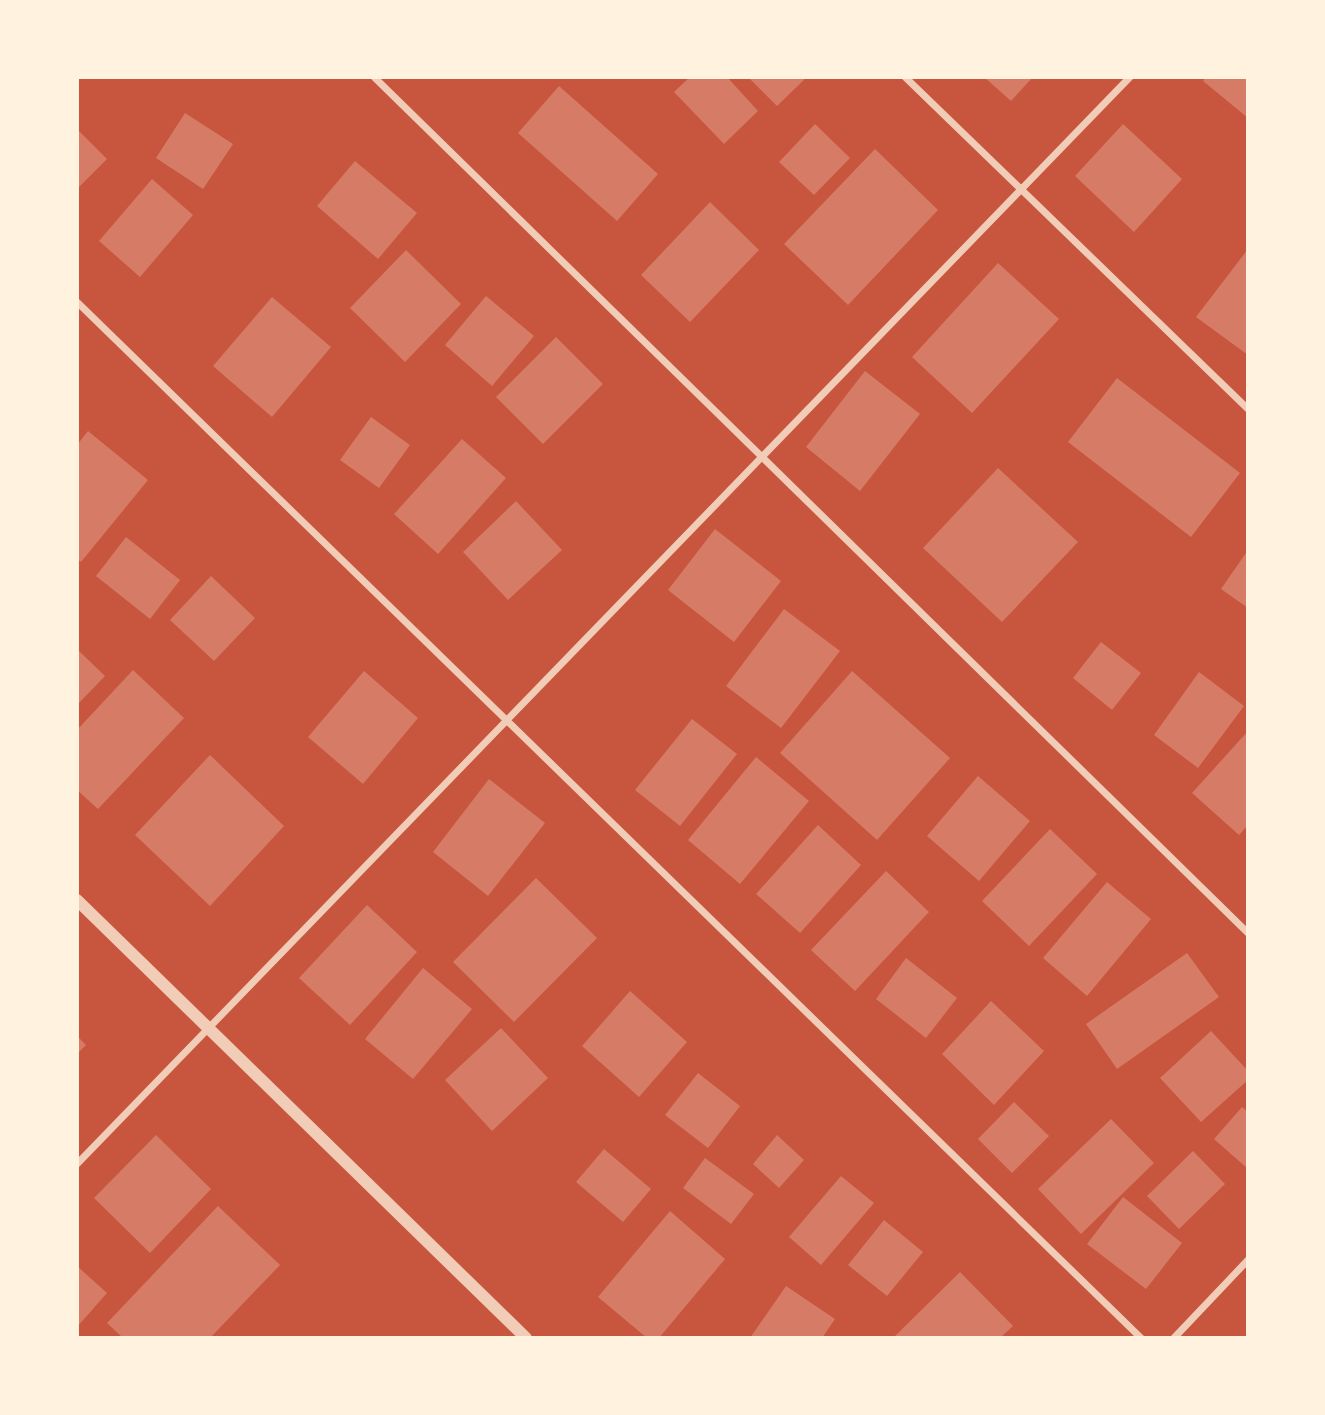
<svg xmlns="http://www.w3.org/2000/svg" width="1325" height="1415" viewBox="0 0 1325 1415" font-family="'Open Sans',sans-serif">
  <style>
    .building { fill: #d67c66 }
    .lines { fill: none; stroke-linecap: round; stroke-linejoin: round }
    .minor { stroke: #f1ccb7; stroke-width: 7 }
    .tertiary { stroke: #f1ccb7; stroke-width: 12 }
  </style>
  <rect width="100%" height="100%" fill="#c8553d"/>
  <g class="building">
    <path d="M690 77H727L758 111 724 144 674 92Z"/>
    <path d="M748 77H807L777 106Z"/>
    <path d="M984 77H1033L1011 101Z"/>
    <path d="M1206 77H1248V118L1203 81Z"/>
    <path d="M559 86 658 174 617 221 518 133Z"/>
    <path d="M185 113 233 144 203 189 156 158Z"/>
    <path d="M815 124 850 158 814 195 779 162Z"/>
    <path d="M1123 124 1182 179 1134 232 1075 176Z"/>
    <path d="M77 129 107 159 77 189Z"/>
    <path d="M875 149 938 210 848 305 784 244Z"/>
    <path d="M355 161 417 213 378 259 317 206Z"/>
    <path d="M152 179 193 215 140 277 99 241Z"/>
    <path d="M710 202 759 250 690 322 641 275Z"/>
    <path d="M1248 249V355L1196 317Z"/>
    <path d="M406 250 461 304 405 362 350 308Z"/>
    <path d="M998 263 1059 319 972 413 912 357Z"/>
    <path d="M486 296 534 336 492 386 445 345Z"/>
    <path d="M272 297 331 347 272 417 213 366Z"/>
    <path d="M556 337 603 384 543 444 496 397Z"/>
    <path d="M865 371 920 414 860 491 806 447Z"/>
    <path d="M1117 378 1240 473 1191 537 1068 442Z"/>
    <path d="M371 417 410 445 379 488 340 460Z"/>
    <path d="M88 431 148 480 81 562 77 559V445Z"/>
    <path d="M462 439 506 478 438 554 394 514Z"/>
    <path d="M998 468 1078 542 1002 622 923 548Z"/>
    <path d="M516 501 562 550 508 600 463 552Z"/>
    <path d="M715 529 781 581 734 642 668 590Z"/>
    <path d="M126 537 180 580 150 619 96 576Z"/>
    <path d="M1248 550V608L1221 589Z"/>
    <path d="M211 576 255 618 214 661 170 620Z"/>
    <path d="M784 609 840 651 781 728 726 686Z"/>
    <path d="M1101 642 1141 673 1112 710 1073 678Z"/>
    <path d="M77 649 105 676 77 705Z"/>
    <path d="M133 670 184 718 98 809 77 790V730Z"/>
    <path d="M364 671 418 718 363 784 308 737Z"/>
    <path d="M852 671 950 758 877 840 780 753Z"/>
    <path d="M1199 672 1244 706 1198 768 1154 735Z"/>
    <path d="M692 719 737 754 680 826 635 790Z"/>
    <path d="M1248 731V825L1239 835 1192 793Z"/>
    <path d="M210 755 284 826 210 906 135 835Z"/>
    <path d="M756 757 809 801 740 884 688 840Z"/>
    <path d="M978 776 1030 821 979 881 927 836Z"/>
    <path d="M489 779 545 823 488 896 433 852Z"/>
    <path d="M818 825 861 865 800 933 756 894Z"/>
    <path d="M1050 829 1097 874 1029 946 982 901Z"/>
    <path d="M886 871 929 912 855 991 811 950Z"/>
    <path d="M536 878 597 938 514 1022 453 962Z"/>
    <path d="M1107 882 1151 919 1087 996 1043 958Z"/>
    <path d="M367 905 417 952 350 1025 299 978Z"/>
    <path d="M1187 953 1219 997 1117 1069 1086 1024Z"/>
    <path d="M906 958 957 998 926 1038 876 999Z"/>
    <path d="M423 968 472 1009 413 1079 365 1039Z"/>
    <path d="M630 991 687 1042 639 1097 582 1046Z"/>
    <path d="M991 1001 1044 1051 994 1105 942 1054Z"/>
    <path d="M501 1028 548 1078 492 1131 445 1080Z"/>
    <path d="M1211 1031 1248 1071V1080L1201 1122 1160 1078Z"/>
    <path d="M77 1036 86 1045 77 1054Z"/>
    <path d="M698 1073 740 1106 708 1148 665 1115Z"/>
    <path d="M1014 1102 1049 1136 1012 1173 978 1139Z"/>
    <path d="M1242 1107 1248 1112V1169L1214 1139Z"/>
    <path d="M1111 1119 1154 1163 1081 1234 1038 1189Z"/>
    <path d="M156 1135 211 1189 150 1253 94 1198Z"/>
    <path d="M777 1135 804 1160 779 1188 753 1164Z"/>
    <path d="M604 1149 651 1189 623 1222 576 1182Z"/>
    <path d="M1193 1151 1225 1184 1179 1229 1147 1196Z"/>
    <path d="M705 1158 754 1194 731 1224 683 1188Z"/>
    <path d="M841 1176 874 1203 821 1265 789 1237Z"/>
    <path d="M1123 1197 1182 1243 1146 1289 1087 1244Z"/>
    <path d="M218 1206 280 1265 210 1338H123L107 1323Z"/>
    <path d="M670 1211 725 1259 659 1338H647L598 1297Z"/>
    <path d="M884 1220 923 1252 887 1296 848 1265Z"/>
    <path d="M77 1266 107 1293 77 1327Z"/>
    <path d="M960 1272 1013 1326 1000 1338H893Z"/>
    <path d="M786 1286 835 1319 822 1338H750Z"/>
  </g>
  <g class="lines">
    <g class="minor">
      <path d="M374 77 1248 933"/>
      <path d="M905 77 1248 409"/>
      <path d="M77 302 1141 1338"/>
      <path d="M77 1164 1130 77"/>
      <path d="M1174 1338 1248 1260"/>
    </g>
    <path class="tertiary" d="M77 900 526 1338"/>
  </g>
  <rect width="1325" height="1415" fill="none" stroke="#fff3e0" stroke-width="158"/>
</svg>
